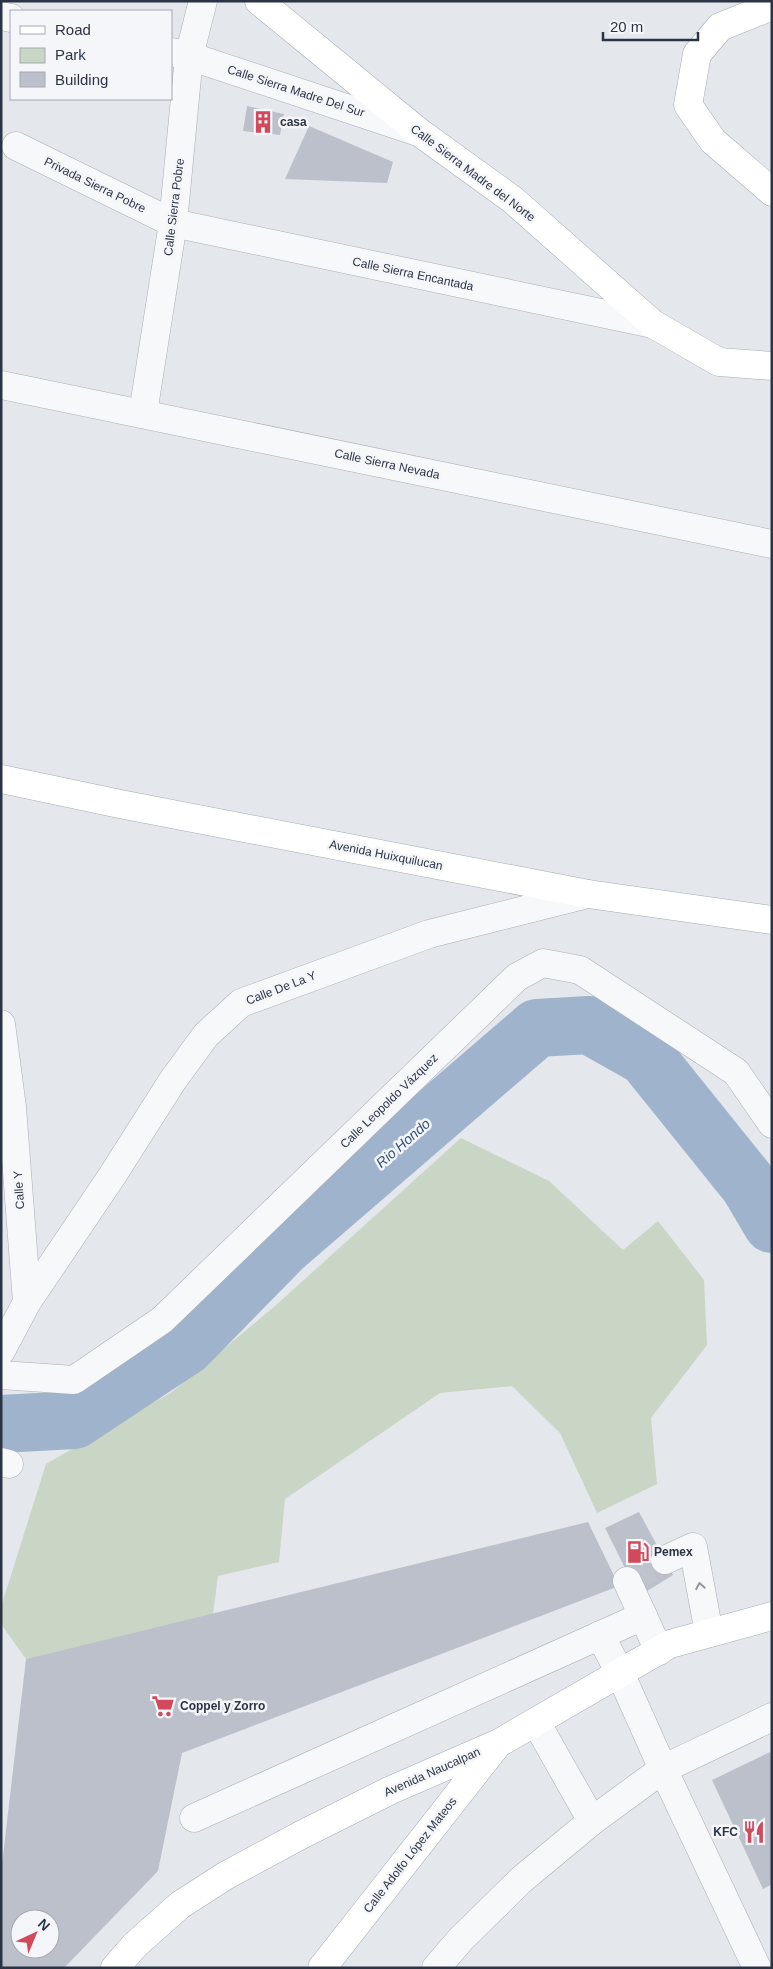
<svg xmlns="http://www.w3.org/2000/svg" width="773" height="1969" viewBox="0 0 773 1969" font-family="Arial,sans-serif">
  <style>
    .green { fill: #c9d6c5 }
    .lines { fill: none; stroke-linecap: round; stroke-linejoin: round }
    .river { stroke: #9fb4cc; stroke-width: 58 }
    .building { fill: #bbc0ca; fill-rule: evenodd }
    .minor-tunnel { stroke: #bfc3cb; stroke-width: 28; stroke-dasharray: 28 14; stroke-linecap: butt }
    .minor-casing { stroke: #a9aeb7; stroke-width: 29 }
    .major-casing { stroke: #a3abb8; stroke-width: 29 }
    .minor { stroke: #f7f8fa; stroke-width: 28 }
    .major { stroke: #fff; stroke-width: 28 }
    .oneway { stroke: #9196a0 }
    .labels { text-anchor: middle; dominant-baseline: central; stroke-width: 5; stroke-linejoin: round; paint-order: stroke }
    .street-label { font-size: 12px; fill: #2b3445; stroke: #f4f6f9 }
    .poi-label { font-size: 12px; font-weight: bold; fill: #2b3445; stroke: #f4f6f9; text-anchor: start }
    .water-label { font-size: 14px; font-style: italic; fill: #34527a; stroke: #f4f6f9 }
  </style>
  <rect width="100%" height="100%" fill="#e4e7ec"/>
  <path class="green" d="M461 1138 549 1181 623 1250 658 1221 704 1280 707 1345 651 1418 657 1484 597 1513 560 1433 512 1386 440 1393 285 1499 279 1562 218 1576 213 1614 26 1659 1 1624V1607L46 1464 172 1392 275 1306Z"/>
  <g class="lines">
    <path class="river" d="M1 1424 74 1420 186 1346 283 1247 537 1028 589 1025 646 1057 749 1185 772 1224"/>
  </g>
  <g class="building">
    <path d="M247 106 284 114 280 135 243 131Z"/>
    <path d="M309 126 393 162 387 183 285 179Z"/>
    <path d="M639 1512 673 1575 639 1596 605 1528Z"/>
    <path d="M588 1522 619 1586 182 1753 158 1871 64 1968H1V1873L26 1659ZM20 1919H50V1949H20Z"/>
    <path d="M770 1752 772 1756V1884L763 1889 712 1780Z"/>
  </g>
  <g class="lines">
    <path class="minor-tunnel" d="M627 1581 665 1560"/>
    <defs>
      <g id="minor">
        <path d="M1 16 11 18"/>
        <path d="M171 52 189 56 418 132"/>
        <path d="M16 146 173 223 653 324"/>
        <path d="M1 385 772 544"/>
        <path d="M143 413 173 223 189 56 203 1"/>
        <path d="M1 1024 12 1107 27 1302 1 1351"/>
        <path d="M27 1302 112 1176 173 1080 206 1035 241 1003 429 934 588 894"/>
        <path d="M1 1375 74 1380 162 1320 517 977 543 963 580 970 736 1072 772 1124"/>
        <path d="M1 1462 9 1464"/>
        <path d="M665 1560 693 1547 709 1633"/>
        <path d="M627 1581 659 1651"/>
        <path d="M600 1635 620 1673 663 1769 757 1968"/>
        <path d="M536 1722 592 1821"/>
        <path d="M194 1818 643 1616"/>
        <path d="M436 1968 461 1939 521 1880 592 1821 663 1769 772 1717"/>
      </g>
      <g id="major">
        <path d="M259 1 419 132 513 200 653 324 719 362 772 366"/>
        <path d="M772 6 720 27 697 54 688 105 713 141 772 192"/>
        <path d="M1 779 120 804 588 894 772 920"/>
        <path d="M115 1968 135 1945 180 1905 225 1876 301 1835 391 1790 499 1743 670 1644 772 1616"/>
        <path d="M322 1968 496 1746"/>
      </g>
    </defs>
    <use href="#minor" class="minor-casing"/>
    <use href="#major" class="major-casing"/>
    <use href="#minor" class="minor"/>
    <use href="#major" class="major"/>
  </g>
  <defs><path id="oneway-chevron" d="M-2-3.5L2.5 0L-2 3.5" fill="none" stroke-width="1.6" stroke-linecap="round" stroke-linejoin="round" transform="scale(1.25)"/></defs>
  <use class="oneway" href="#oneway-chevron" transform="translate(700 1586) rotate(-100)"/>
  <defs>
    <symbol id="building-bare" viewBox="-9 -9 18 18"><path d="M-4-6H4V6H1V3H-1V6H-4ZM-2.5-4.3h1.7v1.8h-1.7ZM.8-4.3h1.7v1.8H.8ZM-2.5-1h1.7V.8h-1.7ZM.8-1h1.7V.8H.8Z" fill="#d1495b" stroke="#f4f6f9" stroke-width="2.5" paint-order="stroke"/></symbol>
    <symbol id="fuel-bare" viewBox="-9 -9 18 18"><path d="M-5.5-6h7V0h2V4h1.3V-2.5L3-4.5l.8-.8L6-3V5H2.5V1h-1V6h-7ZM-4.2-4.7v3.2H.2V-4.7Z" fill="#d1495b" stroke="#f4f6f9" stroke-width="2.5" paint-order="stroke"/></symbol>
    <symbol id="supermarket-bare" viewBox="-9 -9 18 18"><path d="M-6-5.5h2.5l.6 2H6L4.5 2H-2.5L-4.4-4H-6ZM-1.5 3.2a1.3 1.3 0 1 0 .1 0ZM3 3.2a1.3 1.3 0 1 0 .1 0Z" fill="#d1495b" stroke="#f4f6f9" stroke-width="2.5" paint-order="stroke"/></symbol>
    <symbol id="restaurant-bare" viewBox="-9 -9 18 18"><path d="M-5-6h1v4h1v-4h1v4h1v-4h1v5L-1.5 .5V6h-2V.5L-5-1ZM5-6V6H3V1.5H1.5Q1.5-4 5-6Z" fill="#d1495b" stroke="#f4f6f9" stroke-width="2.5" paint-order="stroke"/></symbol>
  </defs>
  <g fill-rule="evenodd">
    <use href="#building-bare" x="247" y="106" width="32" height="32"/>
    <use href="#fuel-bare" x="622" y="1536" width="32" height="32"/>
    <use href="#supermarket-bare" x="147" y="1690" width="32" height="32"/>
    <use href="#restaurant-bare" x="738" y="1816" width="32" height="32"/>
  </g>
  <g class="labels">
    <g class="street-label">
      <text transform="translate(296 91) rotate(18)">Calle Sierra Madre Del Sur</text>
      <text transform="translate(473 173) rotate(37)">Calle Sierra Madre del Norte</text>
      <text transform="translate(95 185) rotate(26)">Privada Sierra Pobre</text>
      <text transform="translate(174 207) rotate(-83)">Calle Sierra Pobre</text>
      <text transform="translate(413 274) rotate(12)">Calle Sierra Encantada</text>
      <text transform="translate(387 464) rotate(12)">Calle Sierra Nevada</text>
      <text transform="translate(386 855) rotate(11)">Avenida Huixquilucan</text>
      <text transform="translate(281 988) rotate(-21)">Calle De La Y</text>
      <text transform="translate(389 1101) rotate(-44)">Calle Leopoldo Vázquez</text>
      <text transform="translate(19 1190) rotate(-94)">Calle Y</text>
      <text transform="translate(432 1772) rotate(-24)">Avenida Naucalpan</text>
      <text transform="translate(410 1855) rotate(-52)">Calle Adolfo López Mateos</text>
    </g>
    <g class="poi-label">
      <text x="280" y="122">casa</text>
      <text x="654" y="1552">Pemex</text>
      <text x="180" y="1706">Coppel y Zorro</text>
      <text x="738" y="1832" text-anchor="end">KFC</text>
    </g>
    <g class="water-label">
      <text transform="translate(403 1143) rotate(-41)">Rio Hondo</text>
    </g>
  </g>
  <rect width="773" height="1969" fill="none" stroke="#2b3445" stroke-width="5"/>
  <rect x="10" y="10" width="162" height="90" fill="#f4f6f9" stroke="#a4a8b1"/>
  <rect x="20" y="26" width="25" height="8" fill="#ffffff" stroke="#a4a8b1"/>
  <text x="55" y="35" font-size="15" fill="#2b3445">Road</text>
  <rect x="20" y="48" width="25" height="15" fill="#c9d6c5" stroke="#a4a8b1"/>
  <text x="55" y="60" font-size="15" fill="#2b3445">Park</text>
  <rect x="20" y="72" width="25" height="15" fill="#bbc0ca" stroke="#a4a8b1"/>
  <text x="55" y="85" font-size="15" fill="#2b3445">Building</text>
  <g transform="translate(35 1934) rotate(44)"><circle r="24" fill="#f4f6f9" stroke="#a4a8b1"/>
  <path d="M0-4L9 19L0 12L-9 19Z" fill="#d1495b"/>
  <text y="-8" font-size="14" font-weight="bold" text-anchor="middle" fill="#2b3445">N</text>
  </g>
  <path d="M603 32v8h95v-8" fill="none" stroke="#2b3445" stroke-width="2.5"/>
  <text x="610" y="32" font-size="15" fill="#2b3445" stroke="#f4f6f9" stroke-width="4" paint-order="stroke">20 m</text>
</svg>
